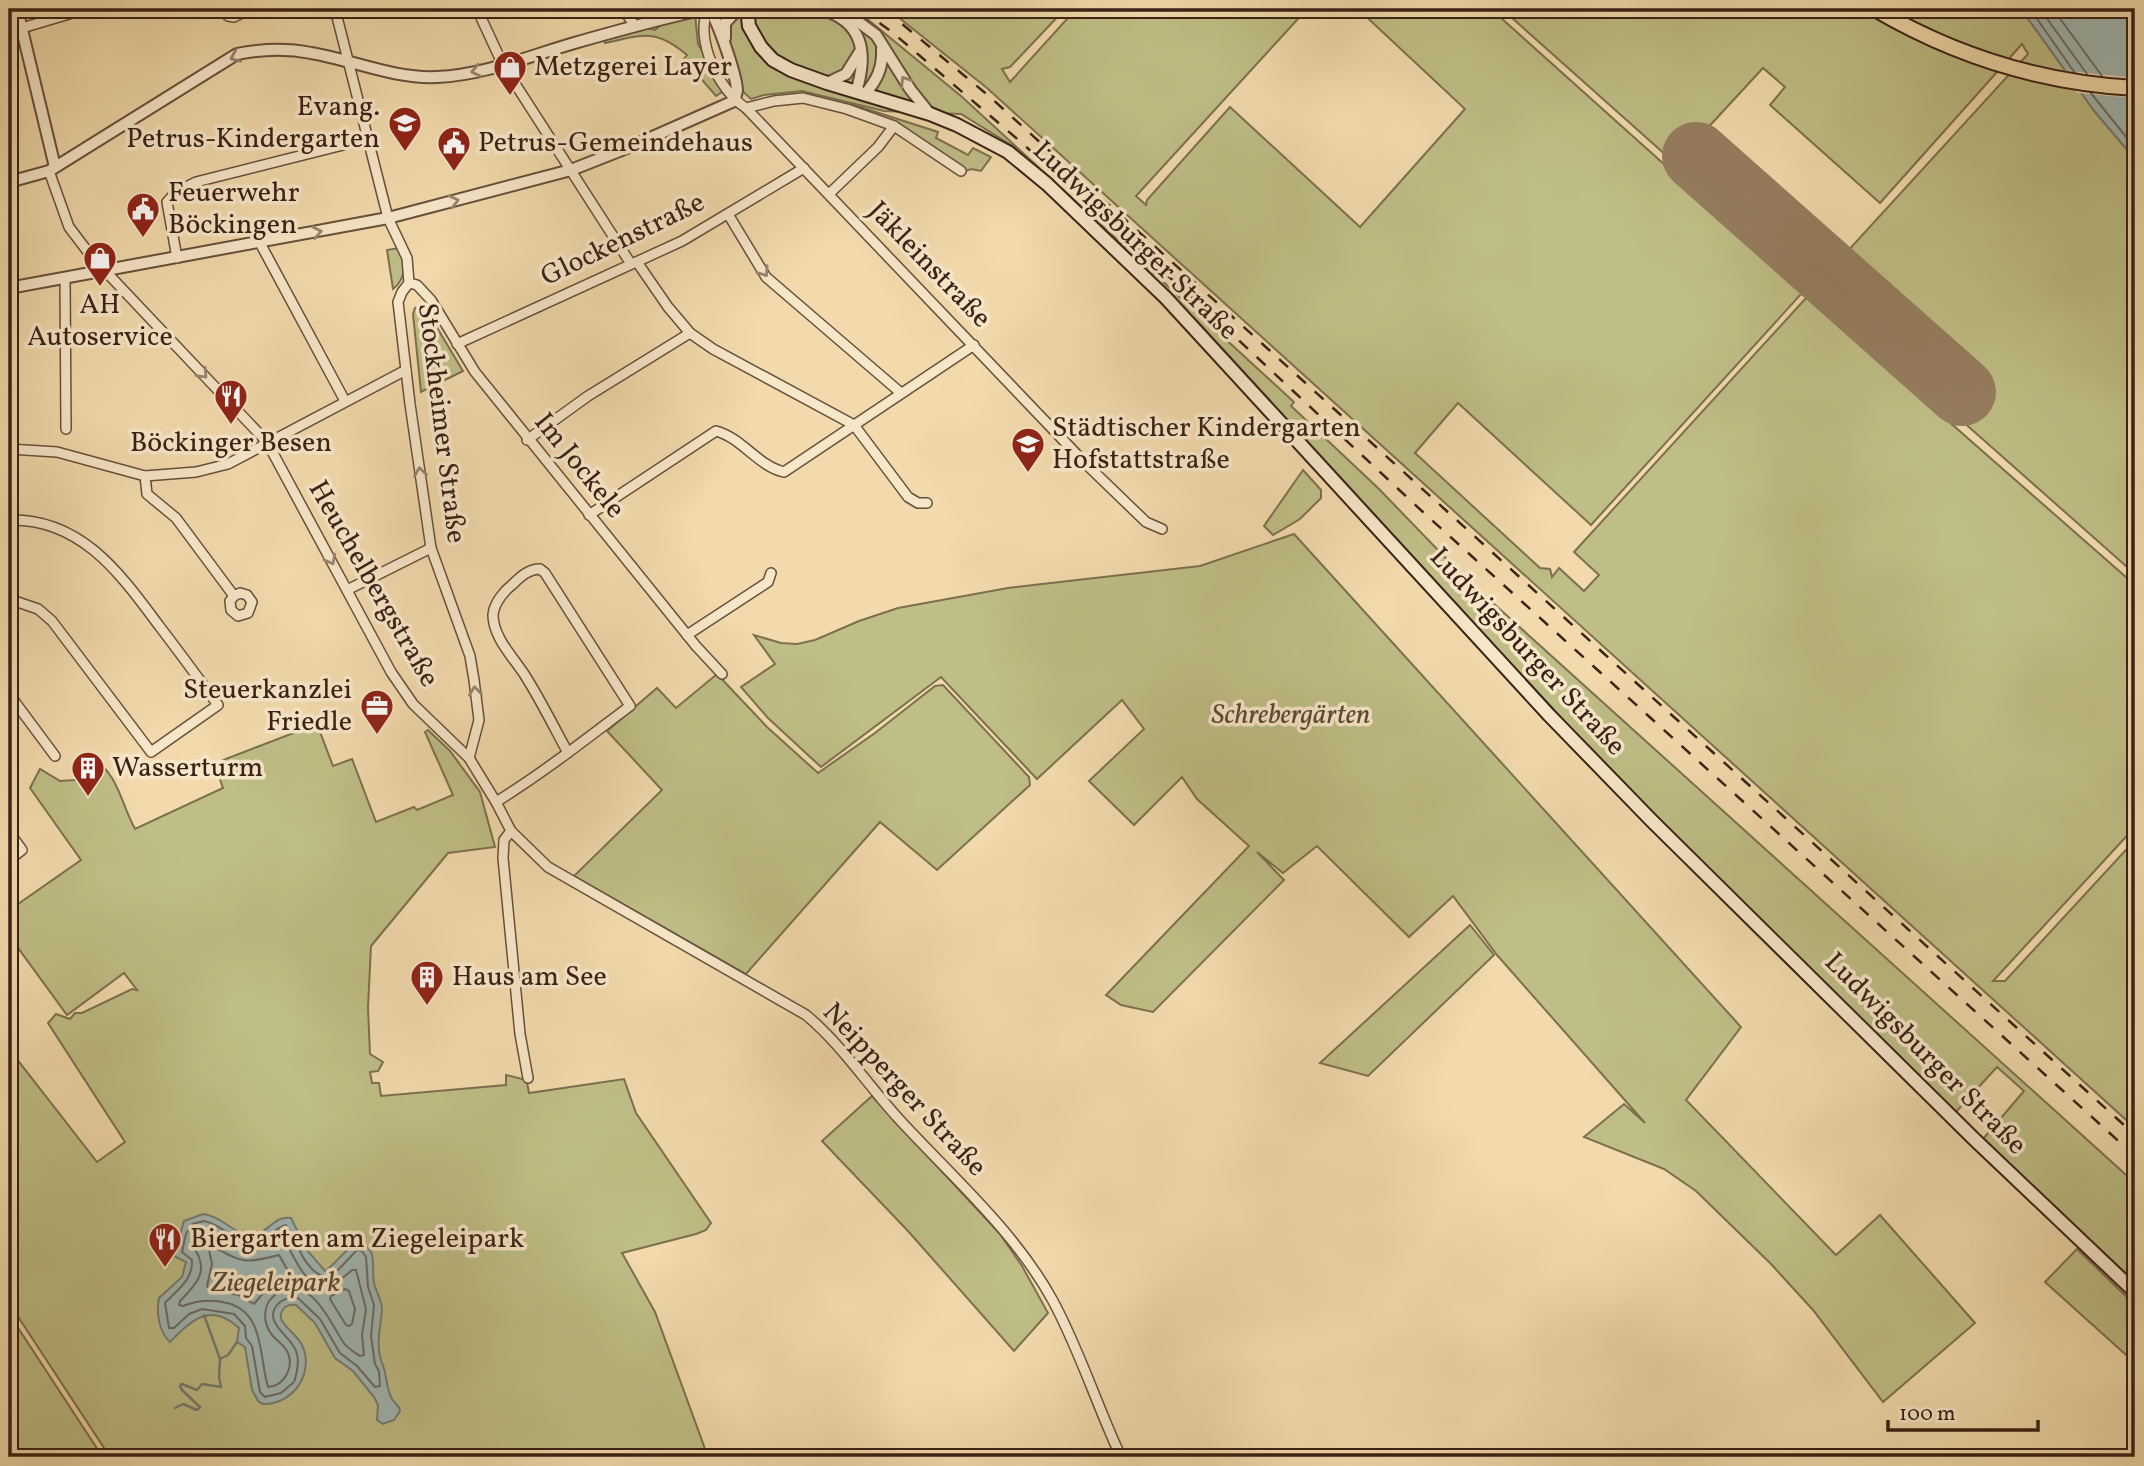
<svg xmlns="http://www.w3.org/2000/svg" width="2144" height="1466" viewBox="0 0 2144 1466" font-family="Vollkorn,serif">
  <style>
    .green { fill: #bfbe86; stroke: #7c704e; stroke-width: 2 }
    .water { fill: #a0b8b4; stroke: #777c74; stroke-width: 2 }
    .pier { fill: #f2daac }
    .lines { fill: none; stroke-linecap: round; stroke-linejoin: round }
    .shore { stroke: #6c6c64; stroke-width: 2 }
    .stream { stroke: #777c74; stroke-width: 2.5 }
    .runway { stroke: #967e60; stroke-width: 68 }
    .minor-casing { stroke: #674f3b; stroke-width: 12 }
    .tertiary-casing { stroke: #674f3b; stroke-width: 14 }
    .secondary-casing { stroke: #392115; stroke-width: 16 }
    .primary-casing { stroke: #392115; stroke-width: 18 }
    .minor { stroke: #f7e7c9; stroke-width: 9 }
    .tertiary { stroke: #f7e7c9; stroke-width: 10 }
    .secondary { stroke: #f7e7c9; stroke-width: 12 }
    .primary { stroke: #f2daac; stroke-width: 14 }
    .rail { stroke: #392115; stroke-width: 2.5; stroke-dasharray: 12 12; stroke-linecap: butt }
    .tertiary-bridge-casing { stroke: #674f3b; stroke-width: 14; stroke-linecap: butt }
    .tertiary-bridge { stroke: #f7e7c9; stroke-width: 10 }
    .oneway { stroke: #98846f }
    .labels { text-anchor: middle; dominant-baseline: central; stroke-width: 7; stroke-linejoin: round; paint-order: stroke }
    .poi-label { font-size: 28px; fill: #392115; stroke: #f7e7c9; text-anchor: start }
    .street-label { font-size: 28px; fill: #392115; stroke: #f7e7c9 }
    .park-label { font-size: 28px; font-style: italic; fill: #5a4831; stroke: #f7e7c9 }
  </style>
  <rect width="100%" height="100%" fill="#f2daac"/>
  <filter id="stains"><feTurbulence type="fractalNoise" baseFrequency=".00286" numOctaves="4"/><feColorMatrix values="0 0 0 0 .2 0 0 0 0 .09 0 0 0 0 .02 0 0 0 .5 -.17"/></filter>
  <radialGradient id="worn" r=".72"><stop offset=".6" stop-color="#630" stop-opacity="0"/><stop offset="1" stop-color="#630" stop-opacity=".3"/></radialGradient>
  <g class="green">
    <path d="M725 9H855L961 96 1294 402 1291 406 1379 489 1463 576 2135 1183V1282L1983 1139 2024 1091 1997 1067 1955 1113 1597 757 1197 321 1108 233 1016 148 961 114 884 111 802 91 764 95 751 99 739 88 720 20Z"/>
    <path d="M888 9H1065L1010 67 1002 69 1010 82 1076 9H1307L1136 196 1146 205 1147 200 1230 107 1360 227 1465 109 1358 9H1491L1801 287 1802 293 1591 525 1458 403 1415 453 1540 568 1550 569 1552 577 1559 568 1584 591 1599 575 1574 552 1807 297 2135 585V827L1993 981H2005L2135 840V1128L987 88Z"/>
    <path d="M1502 9H2021L2095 112 2135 159V574L1813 289 2028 54 2022 44 1880 203 1770 105 1785 87 1763 68 1703 133 1834 255 1814 278 1806 280Z"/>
    <path d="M695 14 698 44 725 90 716 96 684 59 687 55C655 28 643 35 605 43L603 38 642 27 655 30 663 23Z"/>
    <path d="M851 104 938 132 936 138 968 155 973 148 991 157 981 171 971 169 966 171 896 124 851 107Z"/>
    <path d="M399 248C407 262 406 279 393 289L387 250Z"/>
    <path d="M421 306 427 311 463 371 421 392 413 314 415 308Z"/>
    <path d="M1303 470 1321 490V498L1300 519 1273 535 1264 526Z"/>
    <path d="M1294 534 1741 1027 1686 1100 1836 1255 1880 1215 1975 1323 1883 1402 1813 1310 1771 1264 1696 1191 1664 1169 1584 1137 1624 1104 1645 1123 1497 955 1453 896 1409 937 1317 846 1283 873 1257 852 1284 880 1153 1012 1121 1005 1106 995 1249 846 1197 799 1182 777 1134 825 1089 781 1144 729 1122 700 1037 779 941 677 821 767 768 718 741 687 775 664 754 635 781 643 797 644 815 640 859 621 898 608 1008 588 1200 566Z"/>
    <path d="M717 674 767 727 818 773 875 733 935 686 943 685 1029 777 1030 785 937 870 880 822 746 974 574 876 662 790 607 731 657 688 676 708Z"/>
    <path d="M317 724 333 766 352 759 376 822 414 807 417 810 453 795 425 732 428 730 450 751 480 792 495 847 448 853 371 946 368 1008 370 1054 383 1062 378 1071 370 1072 372 1083H379L381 1096 506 1085V1075L522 1079 526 1077 529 1093 624 1079 636 1113 711 1223 706 1230 696 1234 622 1253 655 1312 708 1457H110L9 1303V1049L97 1162 125 1142 48 1023 56 1014 70 1019 75 1013H82L132 989 137 990 124 973 67 1015 16 945 11 909 81 860 30 788 40 769 60 781 75 780 78 773 79 757 91 756C120 777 119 799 135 829L223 788 218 774 227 770 223 760Z"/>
    <path d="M1470 925 1494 955 1368 1076 1320 1063Z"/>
    <path d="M872 1096 1000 1234 1022 1266 1048 1313 1014 1351 908 1231 822 1141Z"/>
    <path d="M2077 1249 2135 1305V1363L2045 1282Z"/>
    <path d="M9 1314 98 1450 86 1457H9Z"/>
  </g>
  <g class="water">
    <path d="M2021 9H2135V159L2095 112Z"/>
    <path d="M203 1214C222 1216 233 1234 250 1235 267 1236 273 1215 291 1218L306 1249 325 1271C338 1262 345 1248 359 1242 379 1249 371 1267 374 1283 376 1292 382 1301 382 1309 381 1327 375 1344 382 1363 387 1373 386 1389 392 1399 396 1405 399 1404 400 1411L394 1420 383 1424 377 1420 378 1405 374 1397 353 1371 335 1358 315 1323 296 1305C286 1304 280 1309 281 1319 286 1329 297 1335 302 1345 315 1373 293 1405 263 1404L258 1401 252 1390 245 1347 237 1342 239 1328C210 1301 191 1321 170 1342 159 1332 156 1313 159 1298L182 1277 186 1262 174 1256 184 1221Z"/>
  </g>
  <path class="pier" d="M2060 70 2135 78V98L2077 93Z"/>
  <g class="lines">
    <g class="shore">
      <path d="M2030 9 2075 73"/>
      <path d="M2040 9 2087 74"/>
      <path d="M2053 9 2102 76"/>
      <path d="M2090 92 2135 148"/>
      <path d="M204 1221C223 1224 236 1246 257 1242 269 1239 275 1227 286 1225 298 1242 302 1268 324 1277L338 1270 357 1250 362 1251 366 1257 368 1287 374 1305 371 1336 375 1364 379 1371 380 1386 375 1387 357 1366 340 1353 320 1319 298 1298C290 1297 283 1298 277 1305 262 1324 294 1337 297 1354 299 1363 297 1373 294 1382L281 1393 265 1397 260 1392 252 1346 246 1338 245 1326 234 1314 202 1309 189 1314 174 1328H169L165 1303C178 1289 193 1280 192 1260L182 1252 186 1234 192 1224Z"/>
      <path d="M204 1230C224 1234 234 1255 258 1250 268 1249 274 1240 283 1238 302 1270 312 1307 352 1270H356L366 1309 362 1335 364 1355 360 1356C354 1352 347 1348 343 1342 330 1322 311 1274 278 1293 262 1302 262 1322 272 1335 277 1341 283 1344 287 1351 295 1366 285 1386 268 1387 259 1358 265 1312 227 1303 211 1299 198 1300 183 1306L179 1305 180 1301C199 1282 210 1269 192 1245L196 1232Z"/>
      <path d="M212 1246C244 1263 243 1264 279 1255L291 1276 269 1286 254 1304 238 1295 210 1289 207 1286 212 1264 209 1250Z"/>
      <path d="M345 1289 349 1291 355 1309 352 1324 349 1326 346 1325 330 1299 331 1296Z"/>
    </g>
    <g class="stream">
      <path d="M204 1315 220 1359"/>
      <path d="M175 1408 183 1404 197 1410 200 1407 182 1390 180 1386 182 1384 197 1390 202 1384 221 1387 219 1377 220 1359 228 1355 237 1342"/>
    </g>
    <path class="runway" d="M1696 156 1962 392"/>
    <defs>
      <g id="minor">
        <path d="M221 9 228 16 234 17 240 14 241 9"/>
        <path d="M335 9 388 218 407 258 409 283 402 292 398 302 410 404 431 548 470 656 474 680 479 720 469 758"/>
        <path d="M477 9 503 65 631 264"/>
        <path d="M623 9 635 26"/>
        <path d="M708 9C694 39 719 91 746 108L1086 464 1146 522 1162 529"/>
        <path d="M22 28 86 9"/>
        <path d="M746 108 774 101 803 98 847 109 894 126 961 171"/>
        <path d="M49 171 69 227 91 256 267 442 391 672 413 704 469 758 496 802 511 831 548 867 806 1015C842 1045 867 1084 898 1118 951 1176 1015 1231 1053 1301 1080 1351 1097 1406 1121 1457"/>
        <path d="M829 194 878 147 894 126"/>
        <path d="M728 214 766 277 901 393"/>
        <path d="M260 243 345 401"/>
        <path d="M177 258 167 202 176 192 196 182 367 139"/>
        <path d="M637 262 668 307 690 333 713 349 854 425 908 497 918 503H927"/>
        <path d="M65 279 66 429"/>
        <path d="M409 283 417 285 431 300 475 372 696 646 722 674"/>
        <path d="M457 344 682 241 804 168"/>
        <path d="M527 440 588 396 690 333"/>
        <path d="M9 449 57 452 145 476 196 472 228 464 406 370"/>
        <path d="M145 476 147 494 176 518 234 596 230 601 231 610 238 616 248 613 252 602 247 595 240 593 234 596"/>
        <path d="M589 515 716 431C742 438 758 466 784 472L974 345"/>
        <path d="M9 520C82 518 121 575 160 627 180 653 199 679 218 705L151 752 52 621 38 609 9 599"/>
        <path d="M347 590 431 548"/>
        <path d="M687 635 768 582 771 573"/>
        <path d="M9 694 55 756"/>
        <path d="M496 802C543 773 586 739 630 706L545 573 540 569C529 569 521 576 513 584 504 591 494 603 493 615 493 638 515 659 526 677 541 701 554 727 568 753"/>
        <path d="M511 831 504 840 503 858 520 1034 528 1078"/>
        <path d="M9 832 22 850 9 860"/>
      </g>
      <g id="tertiary">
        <path d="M17 9 55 167"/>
        <path d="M820 9C864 21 868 54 856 92"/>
        <path d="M841 9 876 35 910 89 930 114"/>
        <path d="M725 38V23L736 11"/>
        <path d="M827 83 846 74 861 50"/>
        <path d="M865 94C877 80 883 68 882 49"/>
        <path d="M9 182 49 171 237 54C262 49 286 48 311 53 353 60 394 79 437 77 483 75 527 57 571 44 616 31 660 19 705 9"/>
        <path d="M9 288 388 218 571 170 632 146 734 101C735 97 737 93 737 90 736 74 718 21 709 9"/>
      </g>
      <path id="secondary" d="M747 9 749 26 761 47 773 60 791 70 827 83 930 114 957 125 1008 152 1047 184 1166 298 1549 715 1652 821 1973 1138 2135 1292"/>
      <path id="primary" d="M1875 9C1955 56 2043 83 2135 88"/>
    </defs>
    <use href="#minor" class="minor-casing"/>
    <use href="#tertiary" class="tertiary-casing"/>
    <use href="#secondary" class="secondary-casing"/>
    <use href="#primary" class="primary-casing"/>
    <use href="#minor" class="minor"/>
    <use href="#tertiary" class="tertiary"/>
    <use href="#secondary" class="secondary"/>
    <use href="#primary" class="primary"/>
    <g class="rail">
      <path d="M860 9 892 32 1022 143 1232 334 1424 513 2135 1156"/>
      <path d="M884 9 990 97 2135 1135"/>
    </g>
    <defs>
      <path id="tertiary-bridge" d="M736 11 747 9"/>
    </defs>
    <use href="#tertiary-bridge" class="tertiary-bridge-casing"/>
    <use href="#tertiary-bridge" class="tertiary-bridge"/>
  </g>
  <defs><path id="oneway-chevron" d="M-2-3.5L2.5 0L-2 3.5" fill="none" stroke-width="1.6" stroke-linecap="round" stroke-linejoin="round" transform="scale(1.75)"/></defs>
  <g class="oneway">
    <use href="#oneway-chevron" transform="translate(235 57) rotate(156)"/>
    <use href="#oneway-chevron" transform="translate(476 71) rotate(168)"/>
    <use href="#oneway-chevron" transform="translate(905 81) rotate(-123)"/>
    <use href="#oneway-chevron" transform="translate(454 201) rotate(-14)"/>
    <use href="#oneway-chevron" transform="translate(317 232) rotate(-11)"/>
    <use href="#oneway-chevron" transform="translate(764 272) rotate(55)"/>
    <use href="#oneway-chevron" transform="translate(203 374) rotate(47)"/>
    <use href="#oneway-chevron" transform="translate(420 472) rotate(-98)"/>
    <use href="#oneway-chevron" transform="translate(331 560) rotate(62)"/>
    <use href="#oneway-chevron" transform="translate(475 691) rotate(-97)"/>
  </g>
  <defs>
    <symbol id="shop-pin" viewBox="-11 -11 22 30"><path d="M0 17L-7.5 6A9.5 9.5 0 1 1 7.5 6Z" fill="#8f2418" stroke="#f7e7c9"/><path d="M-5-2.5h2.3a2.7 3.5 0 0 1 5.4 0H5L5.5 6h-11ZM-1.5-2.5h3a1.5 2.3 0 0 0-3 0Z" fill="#fff"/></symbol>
    <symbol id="school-pin" viewBox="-11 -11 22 30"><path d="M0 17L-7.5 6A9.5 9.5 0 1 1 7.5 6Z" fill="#8f2418" stroke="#f7e7c9"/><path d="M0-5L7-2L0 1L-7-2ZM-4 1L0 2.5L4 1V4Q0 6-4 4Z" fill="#fff"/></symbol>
    <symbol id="civic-pin" viewBox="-11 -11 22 30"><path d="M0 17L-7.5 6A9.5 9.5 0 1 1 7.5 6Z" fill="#8f2418" stroke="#f7e7c9"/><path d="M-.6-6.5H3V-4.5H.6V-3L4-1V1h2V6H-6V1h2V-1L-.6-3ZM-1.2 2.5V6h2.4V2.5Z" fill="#fff"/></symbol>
    <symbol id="restaurant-pin" viewBox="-11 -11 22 30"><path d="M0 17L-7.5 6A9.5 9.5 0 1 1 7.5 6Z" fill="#8f2418" stroke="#f7e7c9"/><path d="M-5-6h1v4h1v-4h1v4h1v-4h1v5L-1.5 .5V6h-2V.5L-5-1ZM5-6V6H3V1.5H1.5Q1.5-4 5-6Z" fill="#fff"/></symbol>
    <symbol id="office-pin" viewBox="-11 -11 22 30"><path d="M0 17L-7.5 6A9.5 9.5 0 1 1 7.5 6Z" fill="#8f2418" stroke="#f7e7c9"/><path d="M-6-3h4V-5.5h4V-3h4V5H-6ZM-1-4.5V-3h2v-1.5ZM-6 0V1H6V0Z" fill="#fff"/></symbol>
    <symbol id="building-pin" viewBox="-11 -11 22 30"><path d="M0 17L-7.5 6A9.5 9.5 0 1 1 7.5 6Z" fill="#8f2418" stroke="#f7e7c9"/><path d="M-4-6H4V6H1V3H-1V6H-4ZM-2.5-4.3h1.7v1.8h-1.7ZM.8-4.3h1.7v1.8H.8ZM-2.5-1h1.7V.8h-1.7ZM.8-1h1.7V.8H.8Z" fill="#fff"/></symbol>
  </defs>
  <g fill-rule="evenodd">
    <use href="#shop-pin" x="491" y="48" width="38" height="52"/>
    <use href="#school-pin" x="386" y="104" width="38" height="52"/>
    <use href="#civic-pin" x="435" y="124" width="38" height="52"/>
    <use href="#civic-pin" x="124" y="190" width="38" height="52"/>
    <use href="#shop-pin" x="81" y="239" width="38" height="52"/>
    <use href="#restaurant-pin" x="212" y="377" width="38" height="52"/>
    <use href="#school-pin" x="1009" y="425" width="38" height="52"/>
    <use href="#office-pin" x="358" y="687" width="38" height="52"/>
    <use href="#building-pin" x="69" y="749" width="38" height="52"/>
    <use href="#building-pin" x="408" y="958" width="38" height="52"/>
    <use href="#restaurant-pin" x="146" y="1220" width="38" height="52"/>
  </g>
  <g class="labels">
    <g class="poi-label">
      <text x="534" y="67">Metzgerei Layer</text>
      <text x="380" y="107" text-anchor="end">Evang.<tspan x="380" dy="32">Petrus-Kindergarten</tspan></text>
      <text x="478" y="143">Petrus-Gemeindehaus</text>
      <text x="168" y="193">Feuerwehr<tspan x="168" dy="32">Böckingen</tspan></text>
      <text x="100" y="305" text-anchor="middle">AH<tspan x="100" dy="32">Autoservice</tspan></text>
      <text x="1052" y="428">Städtischer Kindergarten<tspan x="1052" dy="32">Hofstattstraße</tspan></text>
      <text x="231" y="443" text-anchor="middle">Böckinger Besen</text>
      <text x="352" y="690" text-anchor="end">Steuerkanzlei<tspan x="352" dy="32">Friedle</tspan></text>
      <text x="112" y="768">Wasserturm</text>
      <text x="452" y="977">Haus am See</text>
      <text x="190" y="1239">Biergarten am Ziegeleipark</text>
    </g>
    <g class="street-label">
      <text transform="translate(623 240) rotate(-26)">Glockenstraße</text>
      <text transform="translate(1135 241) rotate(44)">Ludwigsburger Straße</text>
      <text transform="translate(929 265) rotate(46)">Jäkleinstraße</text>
      <text transform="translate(441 423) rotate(83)">Stockheimer Straße</text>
      <text transform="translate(579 466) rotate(51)">Im Jockele</text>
      <text transform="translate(373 584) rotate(60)">Heuchelbergstraße</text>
      <text transform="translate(1527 652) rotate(47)">Ludwigsburger Straße</text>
      <text transform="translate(1925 1054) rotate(45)">Ludwigsburger Straße</text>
      <text transform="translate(904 1090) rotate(47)">Neipperger Straße</text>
    </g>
    <g class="park-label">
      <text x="1291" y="715">Schrebergärten</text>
      <text x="276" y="1283">Ziegeleipark</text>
    </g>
  </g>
  <rect width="2144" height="1466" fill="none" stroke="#f2daac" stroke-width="35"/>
  <rect x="10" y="10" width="2123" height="1445" fill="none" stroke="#392115" stroke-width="3.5"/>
  <rect x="18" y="18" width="2109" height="1431" fill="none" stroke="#392115" stroke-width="2"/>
  <path d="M1888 1420v10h150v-10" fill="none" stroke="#392115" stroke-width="3.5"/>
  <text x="1899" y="1420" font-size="21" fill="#392115" stroke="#f7e7c9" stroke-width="5" paint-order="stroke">100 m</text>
  <rect width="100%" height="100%" filter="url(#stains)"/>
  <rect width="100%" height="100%" fill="url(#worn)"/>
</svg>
